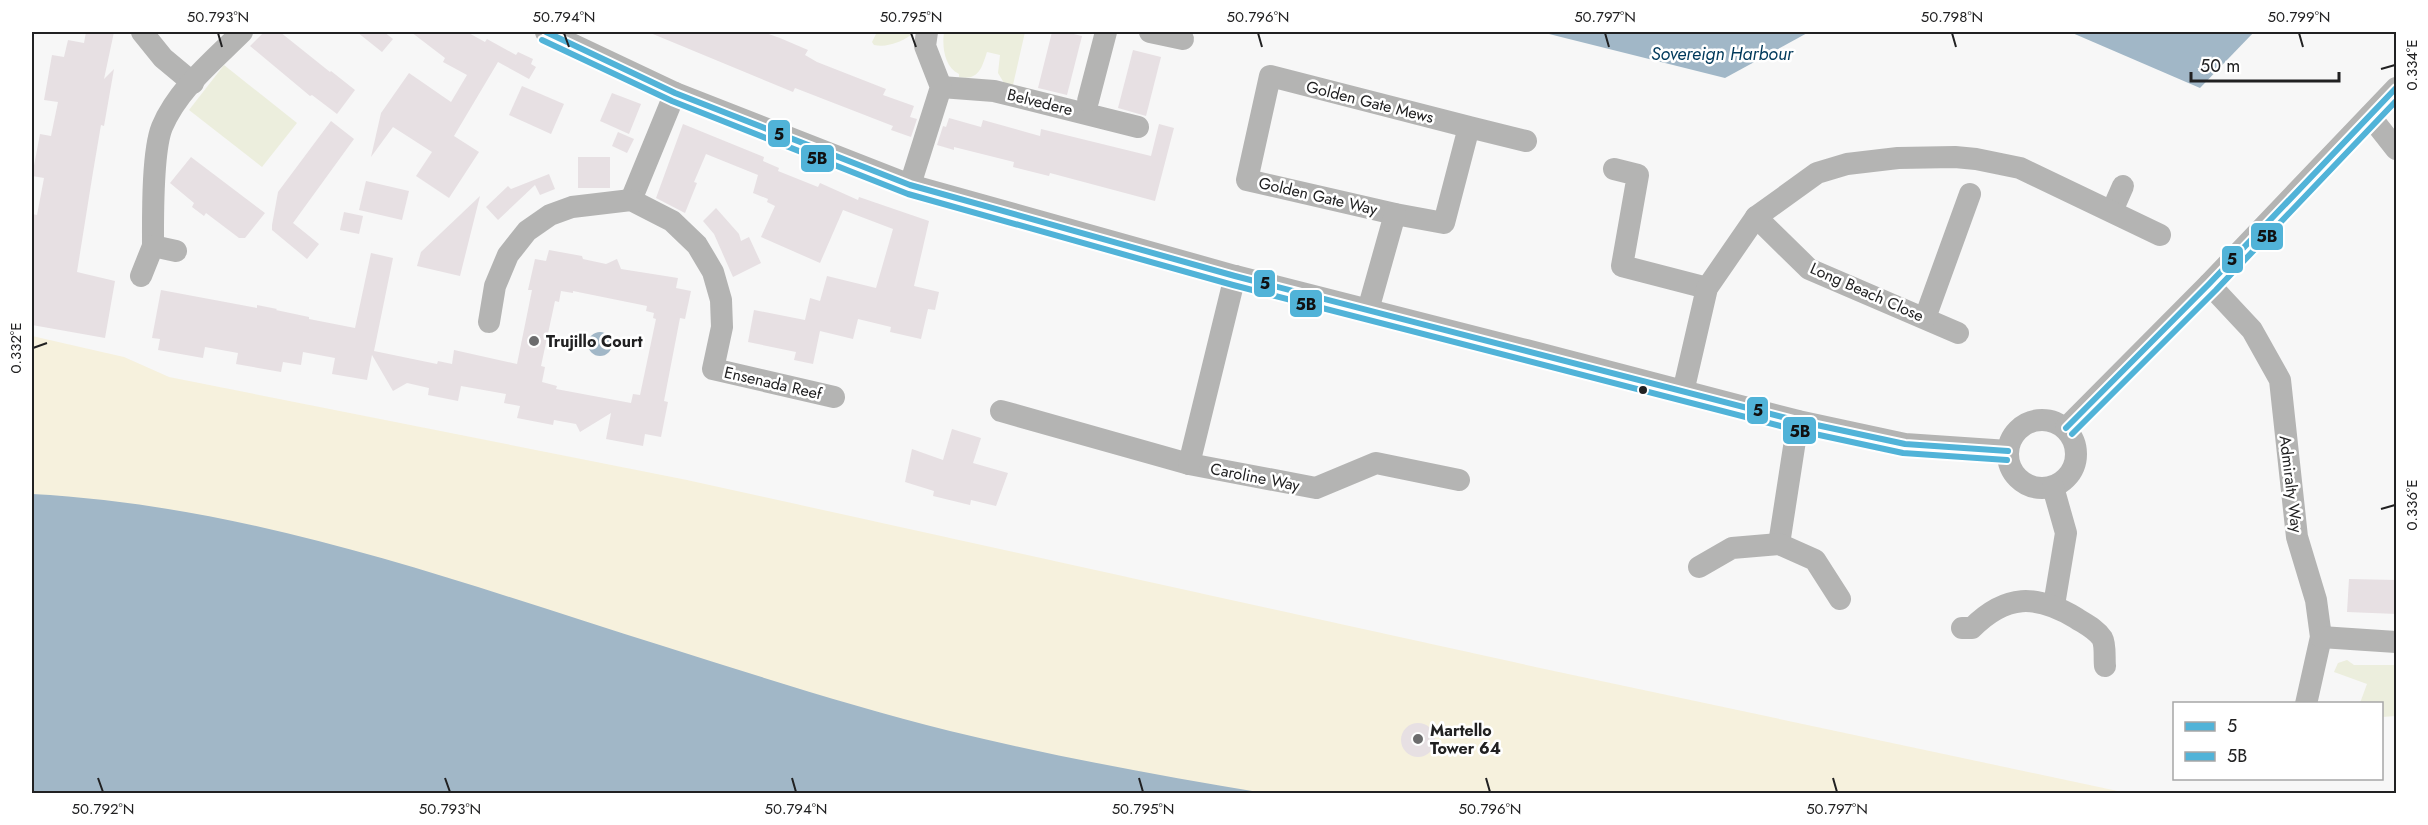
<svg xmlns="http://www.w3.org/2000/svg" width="2428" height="825" viewBox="0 0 2428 825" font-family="Jost,sans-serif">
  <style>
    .green { fill: #eceedd }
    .sand { fill: #f6f1dd }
    .water { fill: #a1b7c7 }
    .building { fill: #e7e0e3; fill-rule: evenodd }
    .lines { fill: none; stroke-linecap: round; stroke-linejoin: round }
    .minor { stroke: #b4b4b3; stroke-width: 22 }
    .bus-1-casing { stroke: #fff; stroke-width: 10 }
    .bus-2-casing { stroke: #fff; stroke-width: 10 }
    .bus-1 { stroke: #51b3d8; stroke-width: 6 }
    .bus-2 { stroke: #51b3d8; stroke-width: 6 }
    .ticks { fill: none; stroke: #212122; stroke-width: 2 }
    .poi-dot { fill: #6c6c6d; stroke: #fff; stroke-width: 2 }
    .bus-dot { fill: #212122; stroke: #fff; stroke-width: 2 }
    .labels { text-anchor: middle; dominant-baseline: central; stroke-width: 5; stroke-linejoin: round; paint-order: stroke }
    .street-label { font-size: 16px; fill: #212122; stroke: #fff }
    .poi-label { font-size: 16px; font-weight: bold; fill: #212122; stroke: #fff; text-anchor: start }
    .water-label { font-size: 18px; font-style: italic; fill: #00395b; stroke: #fff }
    .line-badge { stroke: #fff; stroke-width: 2 }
    .pale-badge-label { font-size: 16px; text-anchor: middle; font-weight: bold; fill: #111 }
    .neatline { fill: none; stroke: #212122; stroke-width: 2 }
    .ticks-label { font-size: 15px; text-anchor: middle; fill: #212122 }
  </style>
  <rect width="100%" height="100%" fill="#f7f7f7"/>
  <g class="green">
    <path d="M877 32H915C904 41 888 48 874 45L872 42Z"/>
    <path d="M944 32H1025L1013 85 1004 83 998 73 1000 55 987 52C982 67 979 81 959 77V74C944 67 942 46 944 32Z"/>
    <path d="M224 65 297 123 262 167 189 110Z"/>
    <path d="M2347 660 2354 665H2396V716L2382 717V704L2360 703 2367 684 2334 672 2338 663Z"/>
  </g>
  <path class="sand" d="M32 336 124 357 169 377 687 480 1554 671 2127 793H537L32 590Z"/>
  <g class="water">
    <path d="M1541 32H1809L1725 78Z"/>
    <path d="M2070 32H2254L2200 88Z"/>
    <circle cx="600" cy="344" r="12"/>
    <path d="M32 494C254 506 452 580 663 646 758 676 854 707 950 731 1054 756 1159 776 1264 793H32Z"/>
  </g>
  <g class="building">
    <path d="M86 32H114L104 79 114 69 104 126 101 125 93 172 77 272 115 281 105 338 32 325V214L37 215 44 178 32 176 40 134 51 136 58 102 44 100 52 55 64 57 68 40 84 43Z"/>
    <path d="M264 32H280L330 72 331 71 355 90 337 114 312 95 310 96 250 46Z"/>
    <path d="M357 32H384L393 39 382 52Z"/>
    <path d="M411 32H467L485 42 487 39 516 55 518 52 533 59 531 64 536 67 529 79 498 62 454 136 479 152 449 198 416 176 432 152 393 127 371 157 381 113 409 73 451 102 467 75 443 62 445 58Z"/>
    <path d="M648 32H763L780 38 808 50 805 55 817 62 886 89 883 95 914 106 910 117 917 119 911 137 891 130 893 126 795 88 793 92Z"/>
    <path d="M1052 32H1065L1082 36 1067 95 1038 88Z"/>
    <path d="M1133 50 1161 57 1146 116 1118 108Z"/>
    <path d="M522 86 564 104 551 134 509 115Z"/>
    <path d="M612 93 641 104 629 134 600 121Z"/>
    <path d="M949 118 981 127 983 120 1040 136 1041 129 1151 156 1159 124 1174 128 1155 201 1050 173 1049 176 1013 167 1014 162 954 147V150L937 145 943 126 946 127Z"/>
    <path d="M331 121 354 139 293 223 319 244 307 259 272 230V225L278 192Z"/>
    <path d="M683 124 764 157 763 161 779 168 778 171 818 187 820 183 858 200 859 197 929 221 914 286 939 292 935 310 928 309 921 339 890 332 891 327 858 319 853 339 820 331 813 364 794 360 796 352 748 342 754 310 805 320 810 298 820 301 827 276 876 288 893 229 843 210 820 263 761 237 775 206 767 202 768 199 753 193 758 175 706 154 694 182 697 183 685 213 683 212 656 198Z"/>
    <path d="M618 132 634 139 627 153 612 146Z"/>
    <path d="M191 157 265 213 245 238H239L206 213 204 216 192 207 194 203 170 183Z"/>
    <rect x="578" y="157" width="32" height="31"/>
    <path d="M549 174 555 189 540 195 535 185 498 220 486 207 508 186 511 189Z"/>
    <path d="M366 181 409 191 402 220 359 210Z"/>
    <path d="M480 196 460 276 417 266 421 252Z"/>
    <path d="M716 208 739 234 741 241 749 237 761 263 733 277 714 234 703 221Z"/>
    <path d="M344 212 363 216 359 234 340 230Z"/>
    <path d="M549 250 582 256 583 259 606 264 617 259 621 269 678 278 676 288 691 291 685 319 680 318 664 401 668 402 661 437 645 434 643 446 606 439 611 413 580 432 576 424 554 420 553 425 517 418 520 406 504 403 506 394 461 386 458 401 428 395 429 388 407 383 393 391 372 355 367 380 332 374 335 358 303 352 301 365 283 362 281 372 236 364 238 353 205 347 203 358 158 350 160 339 152 338 161 290 257 308V305L277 309 276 310 309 317V319L355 328 371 253 393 258 374 351 437 364 438 361 452 364 454 350 517 364 532 290H528L535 259 546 261ZM561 291 573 293V291L647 306 646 311 654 313 653 318 656 319 640 395 633 394 631 403 556 389 557 386 542 382 545 367 541 366 555 301 559 302Z"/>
    <path d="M952 429 981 438 973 463 1008 473 996 506 971 500 970 505 933 496 934 491 905 482 912 449 943 460Z"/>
    <path d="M2349 579 2397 580V614L2347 612Z"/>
    <circle cx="1418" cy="740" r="17"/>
  </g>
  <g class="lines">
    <g class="minor">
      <path d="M142 32 163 58 193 83"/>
      <path d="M546 32 675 93 910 185 1235 276 1526 350 1798 421 1905 444 2008 451"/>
      <path d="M1150 32 1183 39"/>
      <path d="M941 87 994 91 1138 127"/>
      <path d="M1088 101 1106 32"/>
      <path d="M2370 116 2396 149"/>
      <path d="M1469 127 1270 76 1247 180 1395 214 1444 223 1469 127 1526 141"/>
      <path d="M1614 169 1638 175 1622 266 1707 288"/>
      <path d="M910 185 941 87 925 46 927 32"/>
      <path d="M631 200 675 93"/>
      <path d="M2112 211 2123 186"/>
      <path d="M1756 217 1809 269 1958 333"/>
      <path d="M153 246C153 217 152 152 162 127 178 89 214 60 242 32"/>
      <path d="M141 276 153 246 176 251"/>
      <path d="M2209 284 2252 330 2280 380 2297 537 2316 600 2321 637 2306 704"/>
      <path d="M1368 310 1395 214"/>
      <path d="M1925 318 1970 194"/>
      <path d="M489 322 495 286 508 255 527 231 550 215 572 207 631 200 672 221 697 245 713 272 721 300 722 327 713 369 834 397"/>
      <path d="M1683 392 1707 288 1756 217 1817 173 1847 164 1898 158 1955 157 1976 159 2020 168 2160 235"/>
      <path d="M1001 411 1189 464 1316 488 1376 463 1459 480"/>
      <circle cx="2042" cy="454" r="34"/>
      <path d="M2066 428 2209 284 2396 88"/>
      <path d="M1189 464 1235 276"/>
      <path d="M2053 487 2066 533 2054 605"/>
      <path d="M1779 544 1798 421"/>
      <path d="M1699 567 1732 548 1779 544 1815 560 1840 599"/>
      <path d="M1962 628H1972C2006 594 2036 594 2076 618 2085 624 2096 629 2102 638 2106 645 2104 658 2105 666"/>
      <path d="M2321 637 2396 642"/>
    </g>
    <defs>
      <g id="bus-1">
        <path d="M546 32 675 93 910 185 1235 276 1798 421 1905 444 2008 451"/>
        <path d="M2066 428 2209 284 2396 88"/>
      </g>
      <g id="bus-2">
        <path d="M542 40 672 101 908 194 1233 285 1796 430 1903 453 2007 460"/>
        <path d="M2072 434 2216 290 2396 101"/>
      </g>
    </defs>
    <use href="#bus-1" class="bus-1-casing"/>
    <use href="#bus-2" class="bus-2-casing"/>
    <use href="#bus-1" class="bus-1"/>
    <use href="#bus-2" class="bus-2"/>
  </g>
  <path class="ticks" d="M218 33 222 47M564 33 569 47M911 33 916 47M1258 33 1262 47M1605 33 1609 47M1952 33 1956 47M2299 33 2303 47M2381 69 2395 65M33 348 47 343M2381 509 2395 505M98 778 103 792M445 778 450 792M792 778 796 792M1139 778 1143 792M1486 778 1490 792M1833 778 1837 792"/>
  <g class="poi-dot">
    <circle cx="534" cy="341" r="6"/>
    <circle cx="1418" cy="739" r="6"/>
  </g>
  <circle class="bus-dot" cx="1643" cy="390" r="5"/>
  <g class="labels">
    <g class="street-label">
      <text transform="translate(1040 102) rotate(14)">Belvedere</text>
      <text transform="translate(1370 102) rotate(14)">Golden Gate Mews</text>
      <text transform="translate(1318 196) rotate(13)">Golden Gate Way</text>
      <text transform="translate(1867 292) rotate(24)">Long Beach Close</text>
      <text transform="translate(773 383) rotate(13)">Ensenada Reef</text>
      <text transform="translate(1255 477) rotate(11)">Caroline Way</text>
      <text transform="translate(2291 484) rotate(83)">Admiralty Way</text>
    </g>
    <g class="poi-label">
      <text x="546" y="341">Trujillo Court</text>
      <text x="1430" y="730">Martello<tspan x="1430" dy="18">Tower 64</tspan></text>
    </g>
    <g class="water-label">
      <text x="1722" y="54">Sovereign Harbour</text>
    </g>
  </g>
  <g class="line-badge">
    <rect x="767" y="119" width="24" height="29" rx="6" fill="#51b3d8"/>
    <rect x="800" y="144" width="35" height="29" rx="6" fill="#51b3d8"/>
    <rect x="2250" y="222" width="34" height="29" rx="6" fill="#51b3d8"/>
    <rect x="2221" y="245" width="23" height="29" rx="6" fill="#51b3d8"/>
    <rect x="1253" y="269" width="23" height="29" rx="6" fill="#51b3d8"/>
    <rect x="1289" y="289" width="34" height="29" rx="6" fill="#51b3d8"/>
    <rect x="1746" y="396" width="23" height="29" rx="6" fill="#51b3d8"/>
    <rect x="1782" y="416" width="35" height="29" rx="6" fill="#51b3d8"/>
  </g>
  <g class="pale-badge-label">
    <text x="779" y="140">5</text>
    <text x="817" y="164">5B</text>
    <text x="2267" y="242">5B</text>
    <text x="2232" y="265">5</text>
    <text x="1265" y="289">5</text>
    <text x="1306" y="310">5B</text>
    <text x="1758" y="416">5</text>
    <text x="1800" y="437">5B</text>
  </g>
  <rect width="2428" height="825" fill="none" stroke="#ffffff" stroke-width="66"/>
  <rect x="2173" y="702" width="210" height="78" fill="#ffffff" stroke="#a6a6a7" stroke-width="1.5"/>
  <rect x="2185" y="722" width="30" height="9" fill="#51b3d8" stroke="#a6a6a7" stroke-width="1.5"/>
  <text x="2227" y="732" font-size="18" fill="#212122">5</text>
  <rect x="2185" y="752" width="30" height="9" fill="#51b3d8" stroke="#a6a6a7" stroke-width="1.5"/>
  <text x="2227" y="762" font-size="18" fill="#212122">5B</text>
  <path d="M2191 72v9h148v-9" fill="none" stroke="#212122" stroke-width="3"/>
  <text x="2200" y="72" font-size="18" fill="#212122" stroke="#ffffff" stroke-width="4.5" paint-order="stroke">50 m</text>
  <rect x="33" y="33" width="2362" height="759" class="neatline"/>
  <g class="ticks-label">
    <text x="218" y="22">50.793°N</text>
    <text x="564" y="22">50.794°N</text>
    <text x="911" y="22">50.795°N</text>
    <text x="1258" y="22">50.796°N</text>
    <text x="1605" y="22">50.797°N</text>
    <text x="1952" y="22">50.798°N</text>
    <text x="2299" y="22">50.799°N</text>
    <text transform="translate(2412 65) rotate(-90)" y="5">0.334°E</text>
    <text transform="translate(16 348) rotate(-90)" y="5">0.332°E</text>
    <text transform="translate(2412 505) rotate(-90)" y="5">0.336°E</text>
    <text x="103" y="814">50.792°N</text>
    <text x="450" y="814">50.793°N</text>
    <text x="796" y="814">50.794°N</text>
    <text x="1143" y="814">50.795°N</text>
    <text x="1490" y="814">50.796°N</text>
    <text x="1837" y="814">50.797°N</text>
  </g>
</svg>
